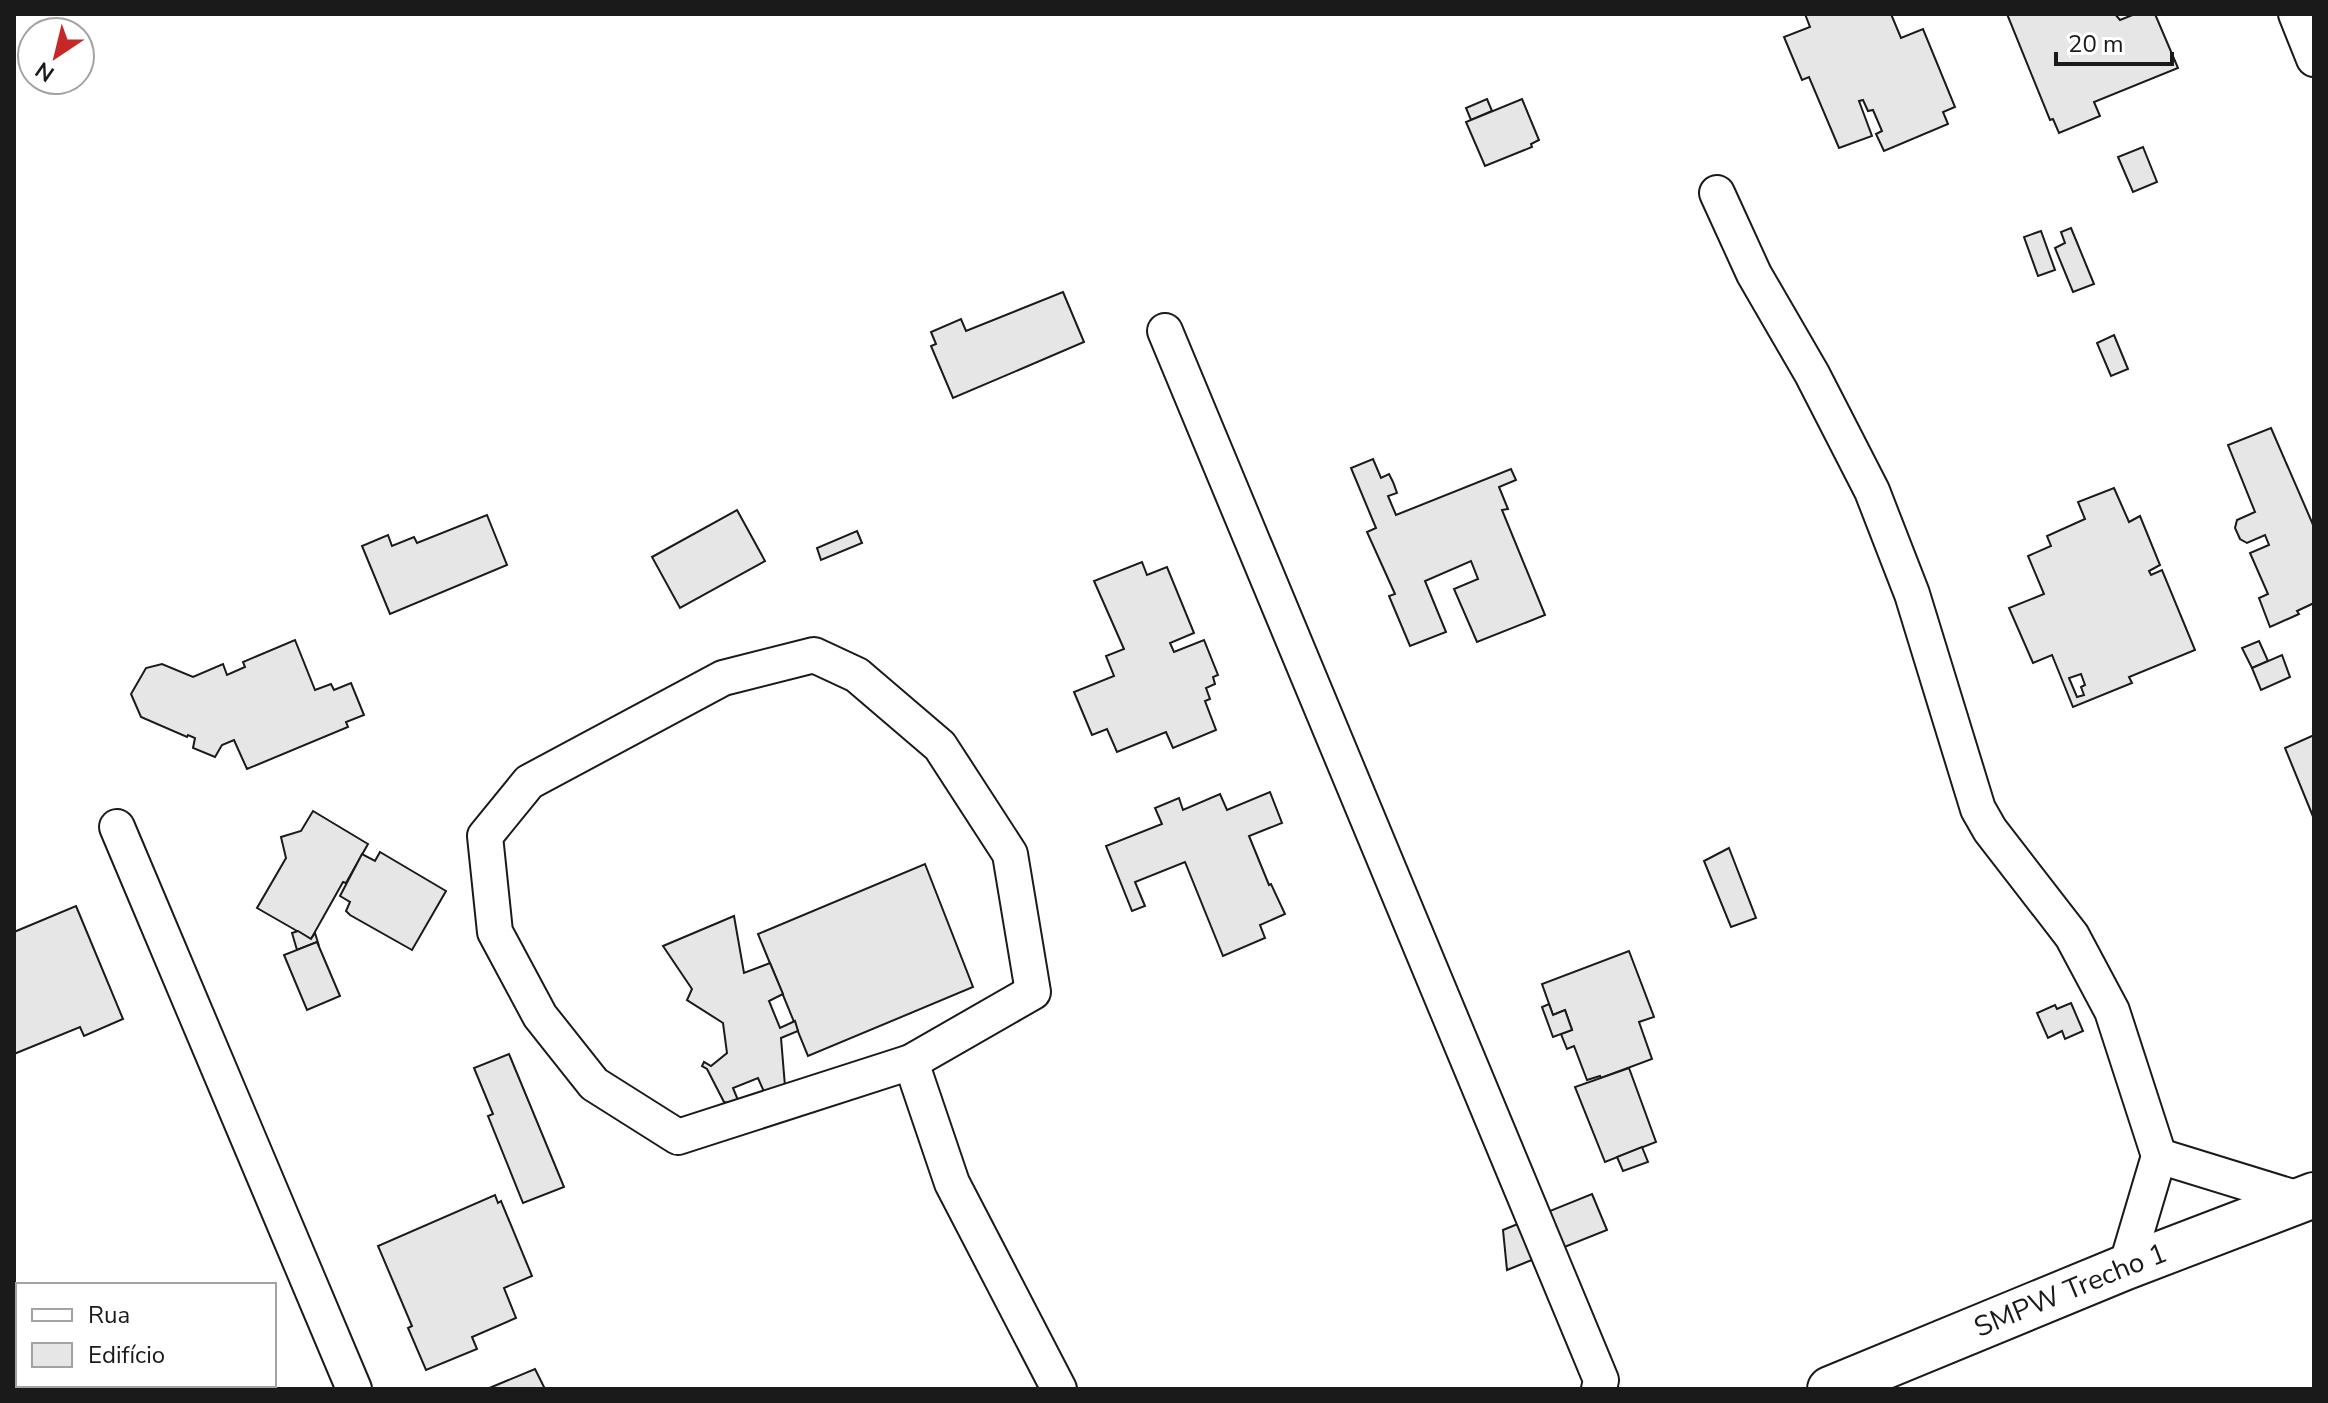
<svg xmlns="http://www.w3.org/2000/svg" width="2328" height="1403" viewBox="0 0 2328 1403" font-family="'Nunito Sans',sans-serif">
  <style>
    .building { fill: #e6e6e6; stroke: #1a1a1a; stroke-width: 2; fill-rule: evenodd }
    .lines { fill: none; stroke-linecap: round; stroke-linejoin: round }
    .street-casing { stroke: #1a1a1a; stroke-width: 38 }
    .secondary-casing { stroke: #1a1a1a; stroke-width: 48 }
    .street { stroke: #fff; stroke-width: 34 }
    .secondary { stroke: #fff; stroke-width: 44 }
    .labels { text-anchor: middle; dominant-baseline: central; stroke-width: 6; stroke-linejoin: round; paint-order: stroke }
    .street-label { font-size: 28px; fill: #1a1a1a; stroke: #fff }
  </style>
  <rect width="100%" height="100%" fill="#fff"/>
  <g class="building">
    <path d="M1805 14H1891L1901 38 1923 29 1955 107 1943 112 1948 124 1884 151 1876 134 1882 131 1873 110 1868 111 1863 100 1859 101 1872 136 1839 148 1809 77 1802 80 1784 37 1810 27Z"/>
    <path d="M2007 14H2115L2120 20 2135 14H2155L2178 68 2094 102 2100 116 2059 133 2053 119 2050 120Z"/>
    <path d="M1487 99 1492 111 1471 120 1466 108Z"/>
    <path d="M1522 99 1539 140 1531 144 1532 147 1485 166 1466 122Z"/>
    <path d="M2143 147 2157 182 2133 192 2118 157Z"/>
    <path d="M2071 228 2094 284 2073 292 2055 248 2065 243 2061 232Z"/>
    <path d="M2041 231 2055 270 2038 276 2024 237Z"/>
    <path d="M1063 292 1084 342 953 398 931 346 936 344 931 332 961 319 966 331Z"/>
    <path d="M2114 335 2128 369 2111 376 2097 343Z"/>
    <path d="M2271 428 2314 527V603L2297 611 2299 614 2270 627 2259 598 2268 594 2250 553 2269 545 2265 535 2247 543 2240 539 2235 528 2237 520 2255 512 2228 445Z"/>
    <path d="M1373 459 1381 478 1389 474 1393 482 1397 493 1388 496 1396 515 1511 469 1516 480 1499 487 1508 509 1502 510 1545 615 1477 642 1454 589 1478 579 1471 561 1425 581 1446 632 1410 646 1389 596 1395 594 1367 532 1376 528 1351 468Z"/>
    <path d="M2114 488 2129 522 2140 516 2160 565 2149 571 2151 575 2162 570 2195 650 2129 677 2132 683 2073 707 2052 655 2033 663 2009 608 2044 594 2028 556 2051 546 2047 536 2085 519 2078 502ZM2081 674 2085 685 2081 687 2084 695 2077 697 2069 678Z"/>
    <path d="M737 510 765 561 680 608 652 557Z"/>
    <path d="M487 515 507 565 390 614 362 546 388 535 392 546 414 537 417 543Z"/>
    <path d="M857 531 862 543 821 560 817 548Z"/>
    <path d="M1142 562 1147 575 1167 567 1194 633 1170 643 1174 652 1204 640 1218 675 1213 677 1215 684 1206 688 1210 699 1205 701 1216 730 1173 748 1166 732 1117 752 1107 729 1092 735 1074 692 1114 676 1106 656 1124 649 1094 581Z"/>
    <path d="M295 640 315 690 331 684 334 690 351 683 364 715 346 722 348 727 247 769 234 740 222 745 215 757 193 748 195 738 188 735 187 737 141 717 131 694 146 668 162 664 193 677 223 664 227 675 245 667 243 662Z"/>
    <path d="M2259 641 2268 661 2252 668 2242 648Z"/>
    <path d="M2282 655 2290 677 2261 690 2252 668Z"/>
    <path d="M2314 735V819L2285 748Z"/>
    <path d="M1270 792 1282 823 1249 836 1269 885 1271 884 1285 914 1260 925 1265 938 1223 956 1185 862 1135 882 1145 906 1132 911 1106 846 1162 824 1155 808 1179 798 1183 810 1220 794 1227 810Z"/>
    <path d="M313 811 368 844 346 883 343 882 311 939 257 908 286 858 281 837 301 831Z"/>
    <path d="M1729 848 1756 918 1731 927 1704 861Z"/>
    <path d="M380 852 446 891 412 950 350 915 346 911 350 902 340 896 362 854 375 861Z"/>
    <path d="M925 864 973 987 808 1056 758 934Z"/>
    <path d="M76 906 123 1019 84 1036 80 1027 14 1054V932Z"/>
    <path d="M734 916 744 973 770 963 783 994 769 1001 780 1028 795 1021 798 1031 781 1038 785 1086 765 1094 758 1078 733 1088 740 1105 724 1102 707 1069 702 1066 704 1062 711 1066 727 1053 723 1023 687 1000 692 989 663 946Z"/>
    <path d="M298 931 311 939 315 933 319 946 317 942 297 950 292 933Z"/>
    <path d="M317 942 340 996 307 1010 284 955Z"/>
    <path d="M1629 951 1654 1017 1639 1022 1652 1059 1601 1078 1600 1076 1587 1080 1574 1046 1567 1049 1561 1034 1572 1030 1565 1010 1553 1015 1542 984Z"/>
    <path d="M2071 1003 2083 1031 2065 1039 2062 1031 2048 1038 2037 1013 2055 1005 2057 1009Z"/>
    <path d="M1549 1004 1553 1015 1565 1010 1572 1030 1553 1037 1542 1007Z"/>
    <path d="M509 1054 564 1187 523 1203 488 1116 493 1114 474 1068Z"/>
    <path d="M1629 1068 1656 1142 1605 1162 1575 1087Z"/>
    <path d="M1642 1147 1648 1162 1623 1171 1617 1157Z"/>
    <path d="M1592 1194 1607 1230 1507 1270 1503 1230Z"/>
    <path d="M495 1195 498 1203 501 1201 532 1276 504 1288 516 1318 472 1337 477 1349 426 1370 408 1328 412 1326 378 1246Z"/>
    <path d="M535 1369 545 1389H487Z"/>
    <path d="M73 1385H123L124 1389H75Z"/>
    <path d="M147 1385H267L269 1389H148Z"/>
  </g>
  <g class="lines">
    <defs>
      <g id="street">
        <path d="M2296 14 2314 59"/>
        <path d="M1717 193 1754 274 1812 374 1872 491 1912 594 1978 809 1990 830 2072 936 2112 1011 2159 1156 2126 1267"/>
        <path d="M1165 331 1601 1380 1599 1389"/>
        <path d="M814 655 857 675 940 746 1010 854 1033 992 911 1062 678 1137 594 1084 540 1016 495 932 485 836 529 782 723 678Z"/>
        <path d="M117 827 354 1389"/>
        <path d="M911 1062 952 1183 1059 1389"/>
        <path d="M2159 1156 2302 1200"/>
      </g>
      <g id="secondary">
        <path id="s1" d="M1830 1389 2126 1267 2314 1195"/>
      </g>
    </defs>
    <use href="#street" class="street-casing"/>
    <use href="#secondary" class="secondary-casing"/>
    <use href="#street" class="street"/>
    <use href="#secondary" class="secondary"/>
  </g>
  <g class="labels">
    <g class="street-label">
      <text stroke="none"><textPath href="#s1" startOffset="260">SMPW Trecho 1</textPath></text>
    </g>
  </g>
  <rect width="2328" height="1403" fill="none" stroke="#1a1a1a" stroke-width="32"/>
  <rect x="16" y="1283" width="260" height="104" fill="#ffffff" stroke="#a3a3a3" stroke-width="2"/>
  <rect x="32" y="1309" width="40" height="12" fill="#ffffff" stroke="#a3a3a3" stroke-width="2"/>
  <text x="88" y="1323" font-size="24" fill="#1a1a1a">Rua</text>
  <rect x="32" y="1343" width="40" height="24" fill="#e6e6e6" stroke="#a3a3a3" stroke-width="2"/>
  <text x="88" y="1363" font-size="24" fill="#1a1a1a">Edifício</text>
  <g transform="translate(56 56) rotate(215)"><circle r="38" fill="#ffffff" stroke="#a3a3a3" stroke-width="2"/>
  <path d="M0-6L14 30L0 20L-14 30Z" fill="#c62828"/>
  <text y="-12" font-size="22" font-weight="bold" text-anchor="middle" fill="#1a1a1a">N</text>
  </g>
  <path d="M2056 52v12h116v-12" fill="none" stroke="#1a1a1a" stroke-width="4"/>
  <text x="2068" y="52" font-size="24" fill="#1a1a1a" stroke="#ffffff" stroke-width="6" paint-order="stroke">20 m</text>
</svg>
